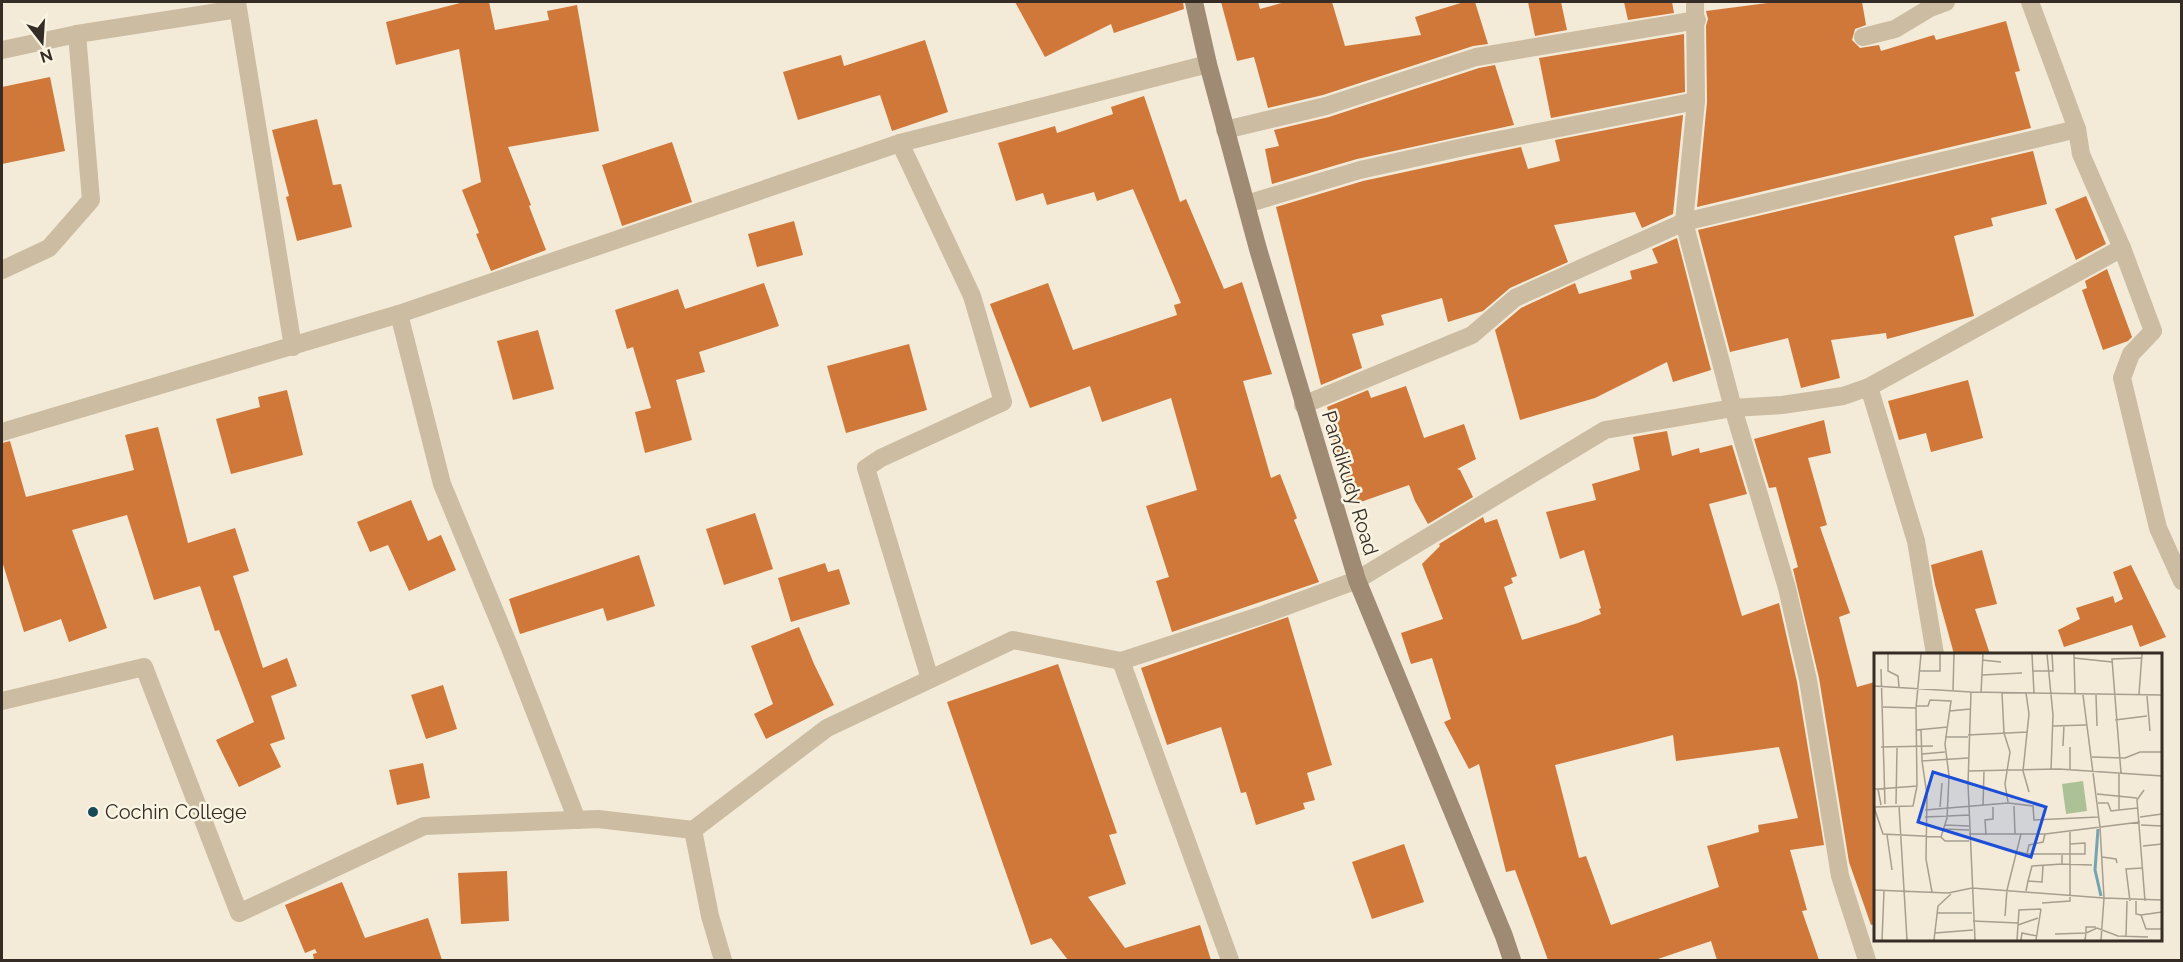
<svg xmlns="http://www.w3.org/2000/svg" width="2183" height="962" viewBox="0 0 2183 962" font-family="Raleway,sans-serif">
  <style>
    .building { fill: #cf7839; fill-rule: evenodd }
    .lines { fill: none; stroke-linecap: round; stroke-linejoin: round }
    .street { stroke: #cbbca2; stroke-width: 18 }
    .secondary { stroke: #9f8b74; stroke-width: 18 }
    .poi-dot { fill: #184959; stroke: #faf4e3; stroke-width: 2 }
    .labels { text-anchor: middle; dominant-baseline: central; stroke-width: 5; stroke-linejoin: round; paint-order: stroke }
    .street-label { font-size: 20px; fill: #352d25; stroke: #faf4e3 }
    .poi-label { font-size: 20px; fill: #352d25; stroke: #faf4e3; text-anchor: start }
    .inset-river { fill: none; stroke: #74a4b1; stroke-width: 3 }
    .inset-road { fill: none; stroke: #a79e90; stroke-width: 1.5 }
    .view { fill: #1d4ed8; fill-opacity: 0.15; stroke: #1d4ed8; stroke-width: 3 }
    .inset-edge { fill: none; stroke: #352d25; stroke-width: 3 }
  </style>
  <rect width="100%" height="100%" fill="#f3ead7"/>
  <g class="building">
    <path d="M464 2H489L495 30 549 20 547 11 577 5 599 131 508 147 531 205 529 206 546 250 491 271 476 234 479 233 462 190 481 182 459 49 396 65 386 22Z"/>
    <path d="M1015 2H1183L1184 9 1114 33 1111 24 1045 57Z"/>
    <path d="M1221 2H1258L1260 9 1285 2H1332L1345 46 1421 35 1415 17 1464 2H1475L1488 44 1473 46 1323 95 1268 108 1254 57 1237 61Z"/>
    <path d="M1528 2H1561L1567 30 1535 36Z"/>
    <path d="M1624 2H1672L1674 13 1628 20Z"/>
    <path d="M1775 2H1862L1866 25 1855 29 1852 40 1860 48 1879 45 1881 51 1934 35 1936 40 2006 21 2020 71 2015 72 2031 128 1697 207 1707 102 1706 26 1708 19 1706 11Z"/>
    <path d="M1684 34 1685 92 1551 118 1539 58Z"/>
    <path d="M925 40 948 112 892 131 880 95 798 120 783 72 841 55 844 66Z"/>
    <path d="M1495 65 1514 125 1357 159 1272 184 1265 149 1279 146 1274 130 1329 117 1479 68Z"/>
    <path d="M50 77 65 151 2 164V87Z"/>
    <path d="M1144 96 1180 202 1186 199 1224 289 1242 282 1272 374 1243 381 1271 478 1280 474 1297 518 1294 520 1319 582 1172 632 1156 581 1169 577 1146 506 1197 490 1171 398 1102 422 1090 386 1030 408 990 304 1048 283 1073 350 1177 315 1174 305 1181 303 1133 189 1097 201 1094 192 1047 205 1043 193 1016 201 998 143 1055 126 1057 133 1113 114 1111 107Z"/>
    <path d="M1683 115 1673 214 1642 228 1635 212 1554 225 1568 262 1510 288 1483 311 1448 322 1442 298 1381 315 1384 325 1352 334 1362 368 1321 385 1276 207 1363 181 1521 147 1528 169 1560 161 1555 140Z"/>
    <path d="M317 119 333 185 341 184 352 227 297 241 286 197 289 196 272 130Z"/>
    <path d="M672 142 692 202 622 226 602 165Z"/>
    <path d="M2033 151 2047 204 1991 218 1993 226 1954 236 1974 316 1887 339 1886 333 1831 340 1840 378 1801 388 1788 338 1730 352 1698 230Z"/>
    <path d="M2086 196 2106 244 2076 260 2055 209Z"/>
    <path d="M794 221 803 255 757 267 748 234Z"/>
    <path d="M1677 238 1711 370 1673 382 1667 362 1595 398 1520 420 1495 330 1521 308 1575 283 1579 294 1632 279 1630 271 1658 263 1652 249Z"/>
    <path d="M2107 269 2132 337 2128 341 2103 350 2082 290 2087 288 2085 281Z"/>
    <path d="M764 283 779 326 699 352 705 372 676 380 692 440 645 453 635 412 651 408 633 347 627 349 615 310 678 289 685 309Z"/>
    <path d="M538 330 554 389 513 400 497 341Z"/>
    <path d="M909 344 927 410 846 433 827 366Z"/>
    <path d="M1968 380 1983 438 1931 452 1926 433 1899 440 1888 401Z"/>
    <path d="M1406 386 1424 438 1464 424 1476 459 1457 469 1460 470 1473 497 1428 524 1415 501 1409 485 1355 504 1327 423 1331 422 1327 407 1368 390 1371 398Z"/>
    <path d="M287 390 303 455 231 474 216 419 260 407 258 397Z"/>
    <path d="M1824 420 1831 453 1808 458 1827 525 1820 527 1850 613 1839 617 1857 687 1875 682V924L1871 925 1849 862 1819 678 1793 569 1798 567 1776 487 1769 488 1754 439Z"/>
    <path d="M158 427 188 543 235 528 249 571 233 576 263 668 287 658 297 686 271 696 285 739 270 744 281 767 239 787 216 740 254 722 219 630 215 631 200 586 154 600 127 515 72 530 107 628 69 642 61 619 24 632 2 561V443L10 441 26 497 134 470 125 435Z"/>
    <path d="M1667 431 1672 456 1699 448 1700 453 1732 445 1747 494 1709 504 1742 616 1779 603 1797 682 1824 845 1790 850 1807 910 1802 911 1819 960H1717L1711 941 1655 960H1548L1515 870 1506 872 1479 764 1469 769 1444 722 1451 719 1432 658 1411 664 1401 633 1443 619 1422 564 1440 546 1439 544 1483 517 1485 523 1497 519 1517 576 1511 578 1513 583 1504 587 1522 640 1578 623 1601 614 1599 609 1601 608 1584 550 1560 559 1546 512 1596 500 1592 484 1640 470 1633 437ZM1673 735 1676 761 1779 747 1798 818 1758 825 1759 832 1707 846 1719 887 1611 925 1586 856 1579 858 1555 765Z"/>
    <path d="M411 500 428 541 441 535 456 570 409 591 388 545 370 552 357 522Z"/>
    <path d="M755 513 773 569 724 585 706 529Z"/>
    <path d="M1982 550 1997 604 1975 609 1990 654H1954L1935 585 1931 565Z"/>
    <path d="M639 555 655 606 607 621 603 608 520 634 509 599Z"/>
    <path d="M825 563 828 572 839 569 850 604 791 622 778 578Z"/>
    <path d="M2131 565 2166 637 2140 647 2132 625 2064 647 2058 630 2080 619 2076 608 2113 596 2115 603 2123 599 2113 572Z"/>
    <path d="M1288 617 1332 765 1307 773 1315 800 1303 803 1305 809 1256 825 1246 792 1241 793 1221 727 1167 745 1141 668Z"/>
    <path d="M799 627 814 664 834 705 766 739 754 714 773 704 751 646Z"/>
    <path d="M1058 664 1117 833 1109 835 1126 884 1088 897 1125 948 1200 925 1211 960H1068L1051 938 1031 945 947 702Z"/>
    <path d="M443 685 457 729 426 739 411 695Z"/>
    <path d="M423 763 430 798 397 805 389 770Z"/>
    <path d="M1404 844 1424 902 1372 919 1352 862Z"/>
    <path d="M507 871 509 921 461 924 458 873Z"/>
    <path d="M342 882 365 938 428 918 442 960H314L313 954 317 953 315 949 305 953 285 905Z"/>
  </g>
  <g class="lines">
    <g class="street">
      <path d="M237 2 293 347"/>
      <path d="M1695 2 1696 101 1684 222 1733 408 1787 588 1808 680 1840 876 1867 960"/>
      <path d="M2030 2 2077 129 2081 154 2122 248 2153 331 2131 354 2122 378 2158 528 2182 581"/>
      <path d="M1863 37 1895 29 1930 8 1946 2"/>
      <path d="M2 50 77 34"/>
      <path d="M1225 130 1326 106 1476 57 1697 20"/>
      <path d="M900 143 972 296 1003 402 881 458 866 468 930 679"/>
      <path d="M1246 204 1360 170 1468 146 1696 101"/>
      <path d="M2 270 49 248 91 200 77 34 238 9"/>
      <path d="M399 314 442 484 510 648 577 820"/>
      <path d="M1869 387 1916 541 1935 654"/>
      <path d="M1303 405 1472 335 1515 298 1684 222 2077 129"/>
      <path d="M2 432 399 314 900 143 1208 64"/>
      <path d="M1121 661 1230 960"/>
      <path d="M2 701 144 667 239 913 424 826 598 819 693 830 827 728 1013 640 1121 661 1265 614 1357 580 1605 430 1733 408 1782 405 1843 396 1869 387 2122 248"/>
      <path d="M693 830 710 916 723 960"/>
    </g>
    <path class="secondary" d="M1194 2 1208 64 1258 249 1357 580 1504 936 1512 960"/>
  </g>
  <circle class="poi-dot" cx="93" cy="812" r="6"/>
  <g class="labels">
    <g class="street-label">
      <text transform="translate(1350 483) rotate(73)">Pandikudy Road</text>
    </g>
    <g class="poi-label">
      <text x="105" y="812">Cochin College</text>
    </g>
  </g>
  <g transform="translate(1874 653)">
    <rect width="288" height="288" fill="#f3ead7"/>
    <path d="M209 128 213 158 192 161 188 131Z" fill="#acc296"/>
    <path class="inset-river" d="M224 176 221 217 227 243"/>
    <path class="inset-road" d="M14 1V18L24 23 25 34M158 1 160 40M173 1 179 62 177 117M200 1 201 41M200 5 238 9M108 7 127 9M7 16 11 151M46 18H66V1M159 18H179L178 1M108 22 148 20M0 33 97 39 288 42M79 37 80 1M97 39 94 131 101 287M107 40 109 1M128 40 130 80 136 99 131 131 134 149M152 40 155 61 149 118 155 139M265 41 268 1M209 42 226 174 230 245 227 287M222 42 223 73M273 43 276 78M9 54 42 55M76 58 96 56M241 67 273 63M179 73 212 72M42 77 74 74M47 77 48 108 94 105M94 82 153 79M71 84H94M189 93 190 72M7 94 59 93M196 94V117M48 101 71 99M218 104 251 105 266 99H288M48 108 53 142 52 206 58 239M94 118 185 116 288 123M245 120V157L264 155M247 120 238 6 267 5M0 136H4L7 152M4 136 43 133 42 55 47 1M270 137 263 147 271 248M223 141 263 145M224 150H234L237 158 245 157M22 151 23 95M109 152 110 118M25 153 33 287M140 153 141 181M0 154 9 181 67 184 73 165 75 123 71 91 77 48 56 47 54 53H42M0 154 39 153 43 133M66 154 68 130M51 157 134 150 159 153 160 167 224 164M51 164 96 162M266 164 288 161M71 172 95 173M267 172 288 173M69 176 95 177M95 181H171L266 169M13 182 18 217M112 182 111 167 119 166V154M67 184 71 188H95M269 193 288 191M145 199 153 201 155 192 169 189 171 181M153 201H211V190L196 191M228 204 242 206 243 210M188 211 218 212M154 228 158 213 188 211V202M0 237 74 240 98 235 230 245M152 238 154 228 168 229 169 213M230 245 288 247M256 248 252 216 269 215M262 248V261L267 262 272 276H288M168 250 196 248V179M63 260H98M267 262 288 259M131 263 133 237 147 181M99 268 144 270M144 272 164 265M61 280 99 277M181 281 212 280V274H222M252 283 253 248M8 287 10 238M60 287 64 253 77 241M143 287 145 257 167 256M147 287 148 280 163 283M162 287 167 256M211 287 212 280 223 275 244 283 274 284"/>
    <path class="view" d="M59 119 172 154 157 204 44 169Z"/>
    <rect width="288" height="288" class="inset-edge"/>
  </g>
  <rect width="2183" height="962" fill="none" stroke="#352d25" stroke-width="6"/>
  <g transform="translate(42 42) rotate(163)" stroke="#faf4e3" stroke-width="4.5" paint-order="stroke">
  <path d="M0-4.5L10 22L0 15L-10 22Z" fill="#352d25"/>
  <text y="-9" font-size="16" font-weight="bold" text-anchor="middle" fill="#352d25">N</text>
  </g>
</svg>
